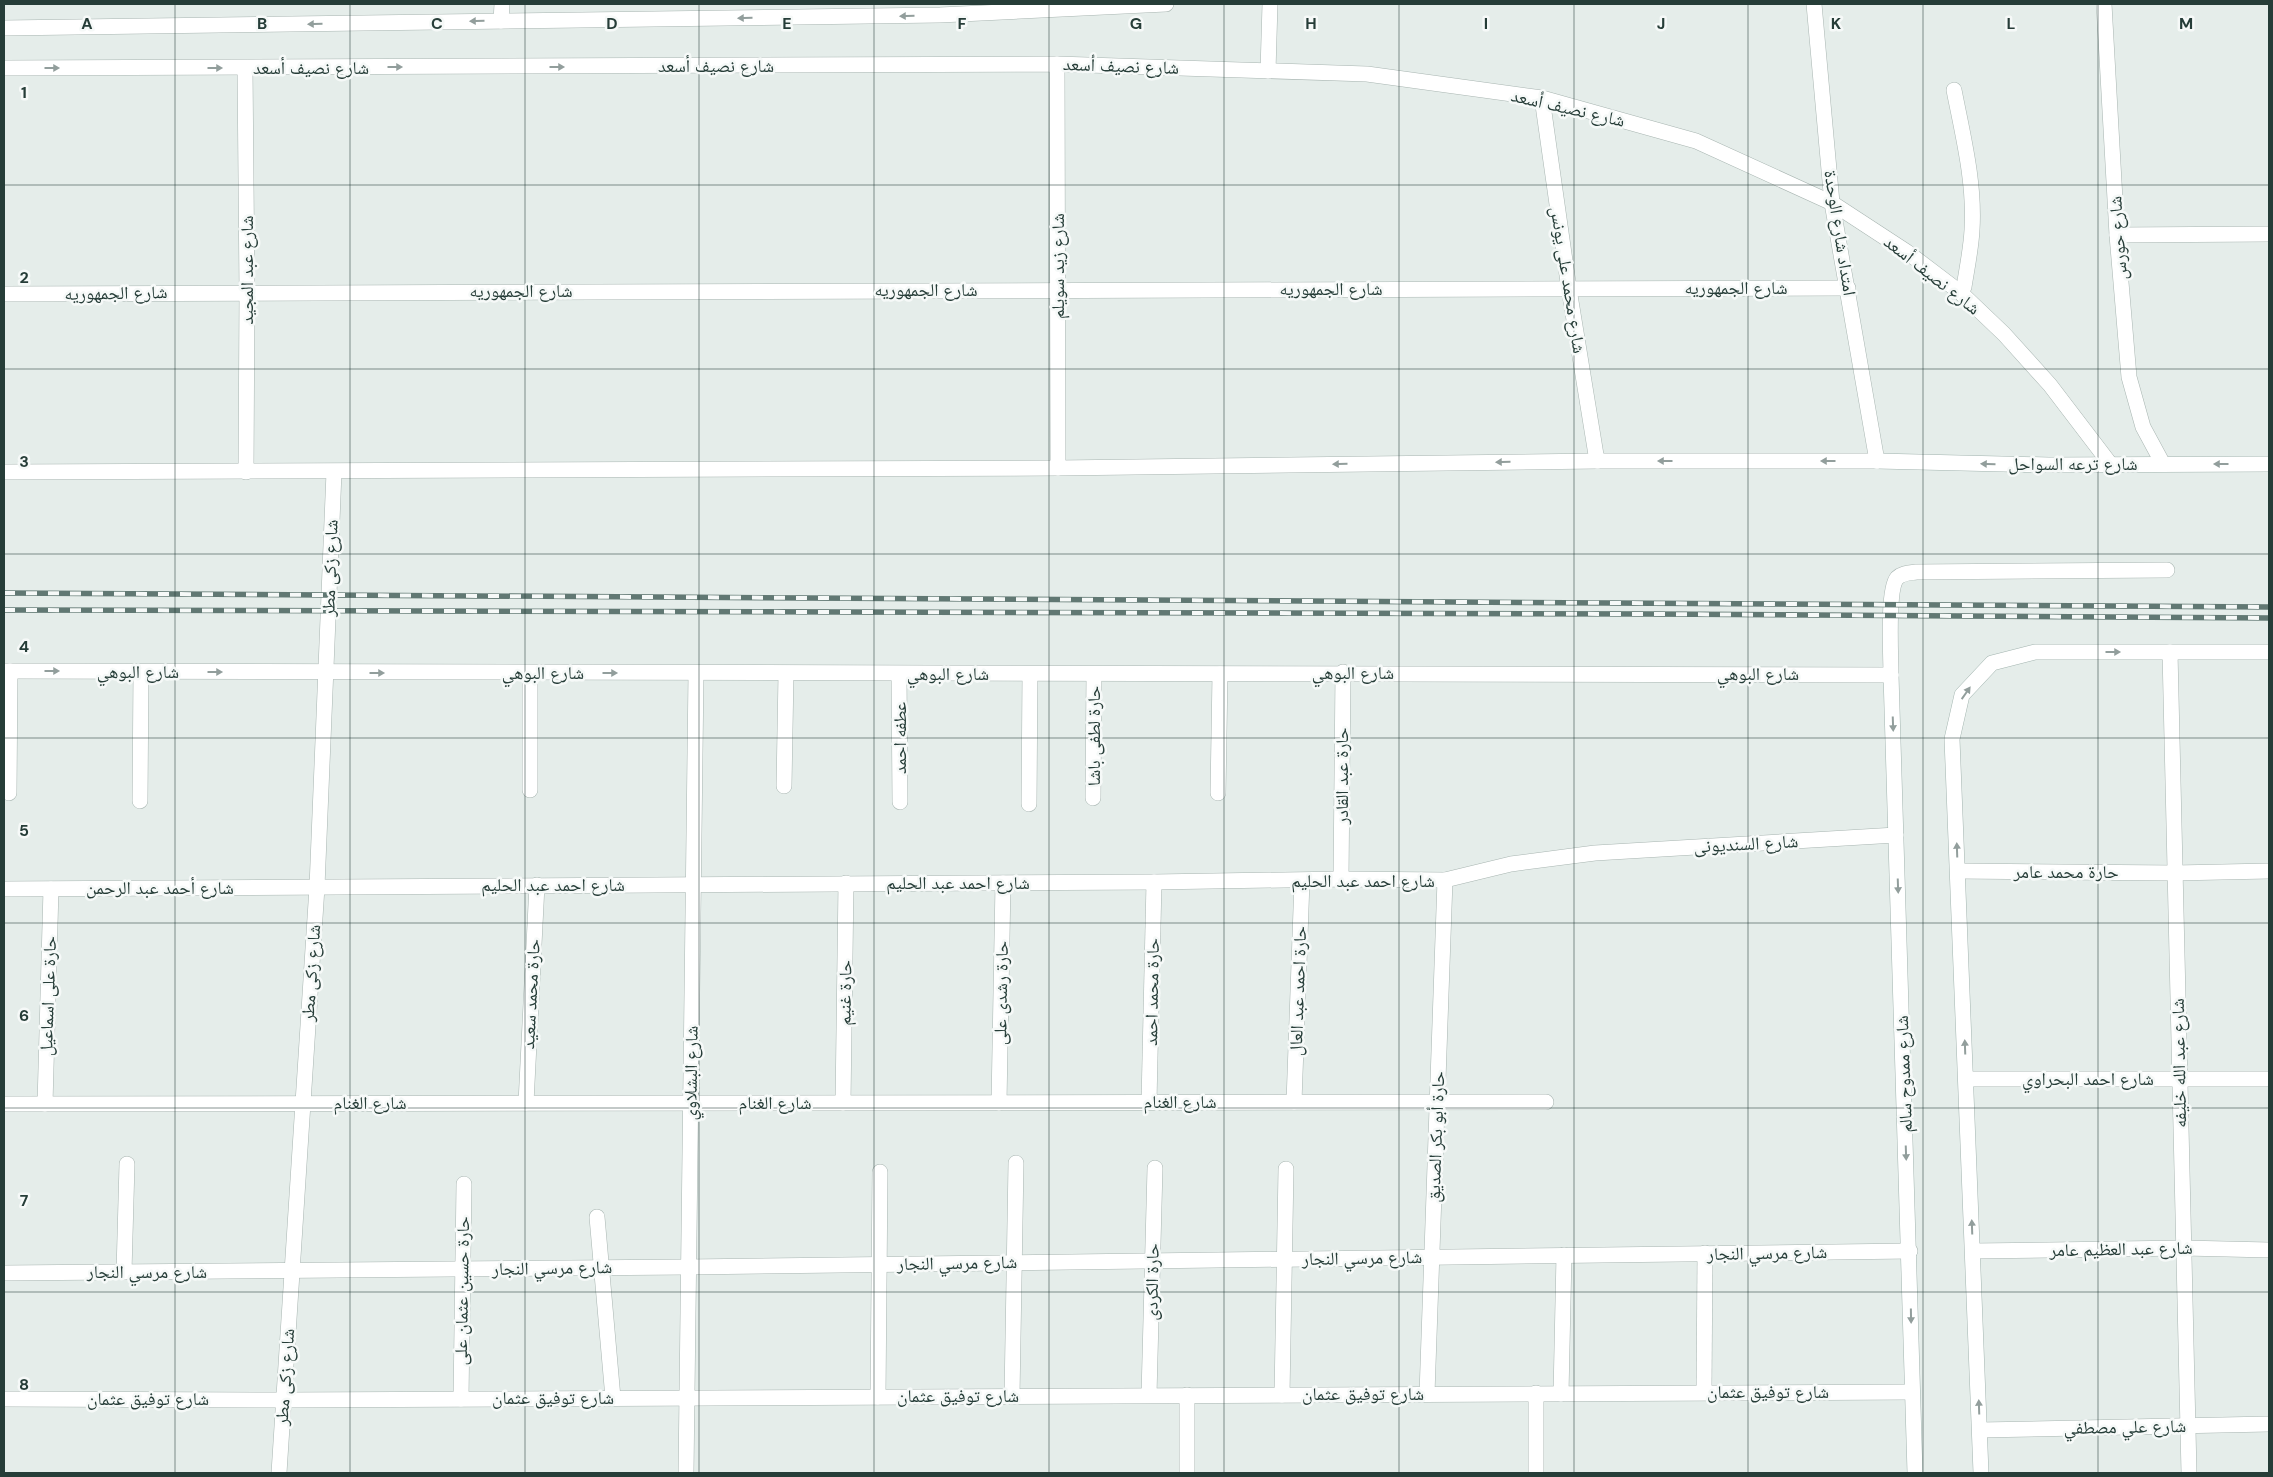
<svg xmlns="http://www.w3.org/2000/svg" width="2273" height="1477" viewBox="0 0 2273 1477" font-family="'DM Sans','Noto Naskh Arabic',sans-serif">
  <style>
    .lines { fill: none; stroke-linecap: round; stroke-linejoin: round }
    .service-casing { stroke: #a8b5b1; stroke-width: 16 }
    .minor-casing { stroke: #a8b5b1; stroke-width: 16 }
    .tertiary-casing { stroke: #a8b5b1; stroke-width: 16 }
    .secondary-casing { stroke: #a2b4af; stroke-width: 16 }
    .service { stroke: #fff; stroke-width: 15 }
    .minor { stroke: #fff; stroke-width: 15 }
    .tertiary { stroke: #fff; stroke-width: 15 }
    .secondary { stroke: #fff; stroke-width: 15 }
    .rail-casing { stroke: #617873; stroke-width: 5.5 }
    .rail { stroke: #f6f9f8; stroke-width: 4; stroke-dasharray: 11; stroke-linecap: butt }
    .oneway { fill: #929e9c }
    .grid { fill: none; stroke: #263d38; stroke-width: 1; stroke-opacity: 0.55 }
    .labels { text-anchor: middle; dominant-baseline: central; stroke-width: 5; stroke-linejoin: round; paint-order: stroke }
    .street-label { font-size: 18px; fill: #263d38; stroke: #f6f9f8 }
    .grid-label { font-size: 16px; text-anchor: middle; font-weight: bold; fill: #263d38; stroke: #f6f9f8; stroke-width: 5; stroke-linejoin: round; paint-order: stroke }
  </style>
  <rect width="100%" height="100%" fill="#e5edea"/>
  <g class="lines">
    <defs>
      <path id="service" d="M1891 675C1891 656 1887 590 1897 578 1902 573 1909 573 1916 572L2167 570"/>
      <g id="minor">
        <path d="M1814 4 1832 203 1877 461"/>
        <path d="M2104 4 2117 235 2129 377 2143 427 2163 464"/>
        <path d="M501 21 502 4"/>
        <path d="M4 28 940 15 1166 4"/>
        <path d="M1057 64 1058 468"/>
        <path d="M4 68 1057 64 1367 74 1542 98 1696 141 1832 203 1907 252 1961 293 2004 334 2050 385 2111 465"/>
        <path d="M245 68 247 292 246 472"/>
        <path d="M1268 71 1270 4"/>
        <path d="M1954 90C1963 136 1975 183 1972 230 1971 249 1967 268 1964 287L1961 293"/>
        <path d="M1542 98 1569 289 1597 461"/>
        <path d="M2117 235 2269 234"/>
        <path d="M4 294 1848 288"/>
        <path d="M2170 652 2189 1473"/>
        <path d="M530 673V790"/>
        <path d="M899 674 900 802"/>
        <path d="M784 786 786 674"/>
        <path d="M9 793 10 671"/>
        <path d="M1218 793 1220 674"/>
        <path d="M1093 798 1094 674"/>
        <path d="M140 801 141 672"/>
        <path d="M1029 804 1030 674"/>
        <path d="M1958 871 2175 873 2269 871"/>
        <path d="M1341 879 1343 672"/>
        <path d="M4 889 1154 882 1341 879 1445 880 1511 864 1595 853 1896 835"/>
        <path d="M1966 1079H2269"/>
        <path d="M1149 1102 1154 882"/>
        <path d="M1294 1102 1302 881"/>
        <path d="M526 1103 537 885"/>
        <path d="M843 1103 846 883"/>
        <path d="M999 1103 1003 883"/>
        <path d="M4 1104 1546 1102"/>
        <path d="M45 1104 51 889"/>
        <path d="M597 1217 613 1398"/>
        <path d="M1973 1251 2184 1248 2269 1250"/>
        <path d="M124 1272 127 1164"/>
        <path d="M4 1273 688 1267 1910 1251"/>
        <path d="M1704 1392 1705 1253"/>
        <path d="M1427 1394 1445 880"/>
        <path d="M1561 1394 1564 1255"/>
        <path d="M1149 1395 1155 1168"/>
        <path d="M1282 1395 1286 1169"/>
        <path d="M1012 1396 1016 1163"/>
        <path d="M878 1397 880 1172"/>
        <path d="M4 1399 284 1400 1912 1392"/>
        <path d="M461 1399 464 1184"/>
        <path d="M1980 1430 2269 1424"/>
        <path d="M279 1473 317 887 334 472"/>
        <path d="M686 1473 696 674"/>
        <path d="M1187 1473V1395"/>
        <path d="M1536 1473V1393"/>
      </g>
      <g id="tertiary">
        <path d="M4 472 1058 468 1597 461H1877"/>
        <path d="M4 671 1891 675"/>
      </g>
      <g id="secondary">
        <path d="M1877 461 2049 465 2269 464"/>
        <path d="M1891 675 1915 1473"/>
        <path d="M1981 1473 1952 739 1962 695 1992 663 2035 652H2269"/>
      </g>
    </defs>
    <use href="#service" class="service-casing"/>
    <use href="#minor" class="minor-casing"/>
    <use href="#tertiary" class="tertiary-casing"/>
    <use href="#secondary" class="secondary-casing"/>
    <use href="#service" class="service"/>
    <use href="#minor" class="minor"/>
    <use href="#tertiary" class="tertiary"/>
    <use href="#secondary" class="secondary"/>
    <defs>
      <g id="rail">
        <path d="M4 593 2269 607"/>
        <path d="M4 610 1650 614 2269 618"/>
      </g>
    </defs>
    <use href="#rail" class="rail-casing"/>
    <use href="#rail" class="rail"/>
  </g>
  <defs><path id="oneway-solid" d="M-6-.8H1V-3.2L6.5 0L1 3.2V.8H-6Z" transform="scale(1.25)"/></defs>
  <g class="oneway">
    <use href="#oneway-solid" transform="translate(907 16) rotate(179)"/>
    <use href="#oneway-solid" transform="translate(745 18) rotate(179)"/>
    <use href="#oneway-solid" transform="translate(477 21) rotate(179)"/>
    <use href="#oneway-solid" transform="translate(315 24) rotate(179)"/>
    <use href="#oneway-solid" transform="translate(395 67)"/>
    <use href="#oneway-solid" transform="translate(557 67)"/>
    <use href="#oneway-solid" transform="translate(52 68)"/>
    <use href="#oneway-solid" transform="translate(215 68)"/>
    <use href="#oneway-solid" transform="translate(1665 461) rotate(-180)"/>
    <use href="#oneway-solid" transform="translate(1828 461) rotate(-180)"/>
    <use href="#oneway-solid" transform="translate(1503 462) rotate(179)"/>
    <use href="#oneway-solid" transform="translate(1340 464) rotate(179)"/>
    <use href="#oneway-solid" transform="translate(1988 464) rotate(-178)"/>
    <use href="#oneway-solid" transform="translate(2221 464) rotate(180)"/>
    <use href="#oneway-solid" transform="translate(2113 652)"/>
    <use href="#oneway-solid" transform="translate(52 671)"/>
    <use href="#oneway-solid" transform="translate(215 672)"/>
    <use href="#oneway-solid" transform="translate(377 673)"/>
    <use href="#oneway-solid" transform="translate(610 673)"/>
    <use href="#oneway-solid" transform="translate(1966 693) rotate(-55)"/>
    <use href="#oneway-solid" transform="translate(1893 724) rotate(88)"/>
    <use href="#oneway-solid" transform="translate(1957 850) rotate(-92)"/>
    <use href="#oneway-solid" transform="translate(1898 886) rotate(88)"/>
    <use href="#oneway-solid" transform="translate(1965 1047) rotate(-92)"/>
    <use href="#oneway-solid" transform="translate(1906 1153) rotate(88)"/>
    <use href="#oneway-solid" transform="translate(1972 1227) rotate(-92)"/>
    <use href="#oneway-solid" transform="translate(1911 1316) rotate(89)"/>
    <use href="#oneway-solid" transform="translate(1979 1407) rotate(-92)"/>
  </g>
  <path class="grid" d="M175 4V1473M350 4V1473M525 4V1473M699 4V1473M874 4V1473M1049 4V1473M1224 4V1473M1399 4V1473M1574 4V1473M1748 4V1473M1923 4V1473M2098 4V1473M4 185H2269M4 369H2269M4 554H2269M4 738H2269M4 923H2269M4 1108H2269M4 1292H2269"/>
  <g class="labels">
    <g class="street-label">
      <text x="716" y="66">شارع نصيف أسعد</text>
      <text transform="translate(1121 66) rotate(2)">شارع نصيف أسعد</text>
      <text x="311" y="68">شارع نصيف أسعد</text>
      <text transform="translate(1568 108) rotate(13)">شارع نصيف أسعد</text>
      <text transform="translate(1840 233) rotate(81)">امتداد شارع الوحدة</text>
      <text transform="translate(2118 238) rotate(-94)">شارع حورس</text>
      <text transform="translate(1058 266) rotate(-90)">شارع زيد سويلم</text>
      <text transform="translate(247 270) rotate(-90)">شارع عبد المجيد</text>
      <text transform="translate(1932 275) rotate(38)">شارع نصيف أسعد</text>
      <text transform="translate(1568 280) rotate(81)">شارع محمد على يونس</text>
      <text x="1736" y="288">شارع الجمهوريه</text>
      <text x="1331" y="289">شارع الجمهوريه</text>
      <text x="926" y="290">شارع الجمهوريه</text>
      <text x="521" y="291">شارع الجمهوريه</text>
      <text transform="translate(116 293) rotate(-1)">شارع الجمهوريه</text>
      <text x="2073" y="464">شارع ترعه السواحل</text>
      <text transform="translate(330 568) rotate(-88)">شارع زكى مطر</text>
      <text x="138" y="672">شارع البوهي</text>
      <text x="543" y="673">شارع البوهي</text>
      <text x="1353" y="673">شارع البوهي</text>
      <text x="948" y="674">شارع البوهي</text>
      <text x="1758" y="674">شارع البوهي</text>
      <text transform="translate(1094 736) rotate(-90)">حارة لطفى باشا</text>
      <text transform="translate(900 738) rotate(-90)">عطفه احمد</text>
      <text transform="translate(1342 776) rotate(-90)">حارة عبد القادر</text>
      <text transform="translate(1746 844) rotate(-3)">شارع السنديونى</text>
      <text x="2066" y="872">حارة محمد عامر</text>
      <text x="1363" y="881">شارع احمد عبد الحليم</text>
      <text x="958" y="883">شارع احمد عبد الحليم</text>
      <text x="553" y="885">شارع احمد عبد الحليم</text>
      <text x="160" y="888">شارع أحمد عبد الرحمن</text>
      <text transform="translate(311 973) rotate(-86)">شارع زكى مطر</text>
      <text transform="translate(1298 991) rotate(-88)">حارة احمد عبد العال</text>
      <text transform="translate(1152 992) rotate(-89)">حارة محمد احمد</text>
      <text transform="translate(845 993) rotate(-89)">حارة غنيم</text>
      <text transform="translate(1001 993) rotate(-89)">حارة رشدى على</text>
      <text transform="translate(531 994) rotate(-87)">حارة محمد سعيد</text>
      <text transform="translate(48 996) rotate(-88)">حارة على اسماعيل</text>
      <text transform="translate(2179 1063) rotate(-91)">شارع عبد الله خليفه</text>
      <text transform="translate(691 1073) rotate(-89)">شارع البشلاوي</text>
      <text transform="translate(1904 1074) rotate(-92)">شارع ممدوح سالم</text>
      <text x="2088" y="1079">شارع احمد البحراوي</text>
      <text x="1180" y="1102">شارع الغنام</text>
      <text x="370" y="1103">شارع الغنام</text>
      <text x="775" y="1103">شارع الغنام</text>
      <text transform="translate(1436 1137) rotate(-88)">حارة أبو بكر الصديق</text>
      <text transform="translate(2121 1249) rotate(-1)">شارع عبد العظيم عامر</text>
      <text transform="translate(1767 1253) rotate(-1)">شارع مرسي النجار</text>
      <text transform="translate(1362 1258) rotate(-1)">شارع مرسي النجار</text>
      <text transform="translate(957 1263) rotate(-1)">شارع مرسي النجار</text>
      <text transform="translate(552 1268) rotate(-1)">شارع مرسي النجار</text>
      <text x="147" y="1272">شارع مرسي النجار</text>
      <text transform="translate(1152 1282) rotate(-89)">حارة الكردى</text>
      <text transform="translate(462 1291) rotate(-89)">حارة حسين عثمان على</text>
      <text transform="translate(285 1377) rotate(-86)">شارع زكى مطر</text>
      <text x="1768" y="1392">شارع توفيق عثمان</text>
      <text x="1363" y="1394">شارع توفيق عثمان</text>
      <text x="958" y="1396">شارع توفيق عثمان</text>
      <text x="553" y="1398">شارع توفيق عثمان</text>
      <text x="148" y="1399">شارع توفيق عثمان</text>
      <text transform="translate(2125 1427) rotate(-1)">شارع علي مصطفي</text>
    </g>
  </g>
  <g class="grid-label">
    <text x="87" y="29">A</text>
    <text x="262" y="29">B</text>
    <text x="437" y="29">C</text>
    <text x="612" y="29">D</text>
    <text x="787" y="29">E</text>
    <text x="962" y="29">F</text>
    <text x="1136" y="29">G</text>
    <text x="1311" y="29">H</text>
    <text x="1486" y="29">I</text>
    <text x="1661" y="29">J</text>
    <text x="1836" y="29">K</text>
    <text x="2011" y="29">L</text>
    <text x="2186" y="29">M</text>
    <text x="24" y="98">1</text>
    <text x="24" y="283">2</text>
    <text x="24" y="467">3</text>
    <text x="24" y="652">4</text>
    <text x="24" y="836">5</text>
    <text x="24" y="1021">6</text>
    <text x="24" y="1206">7</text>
    <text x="24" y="1390">8</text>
  </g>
  <rect width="2273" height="1477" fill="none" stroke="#263d38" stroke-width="10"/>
</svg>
